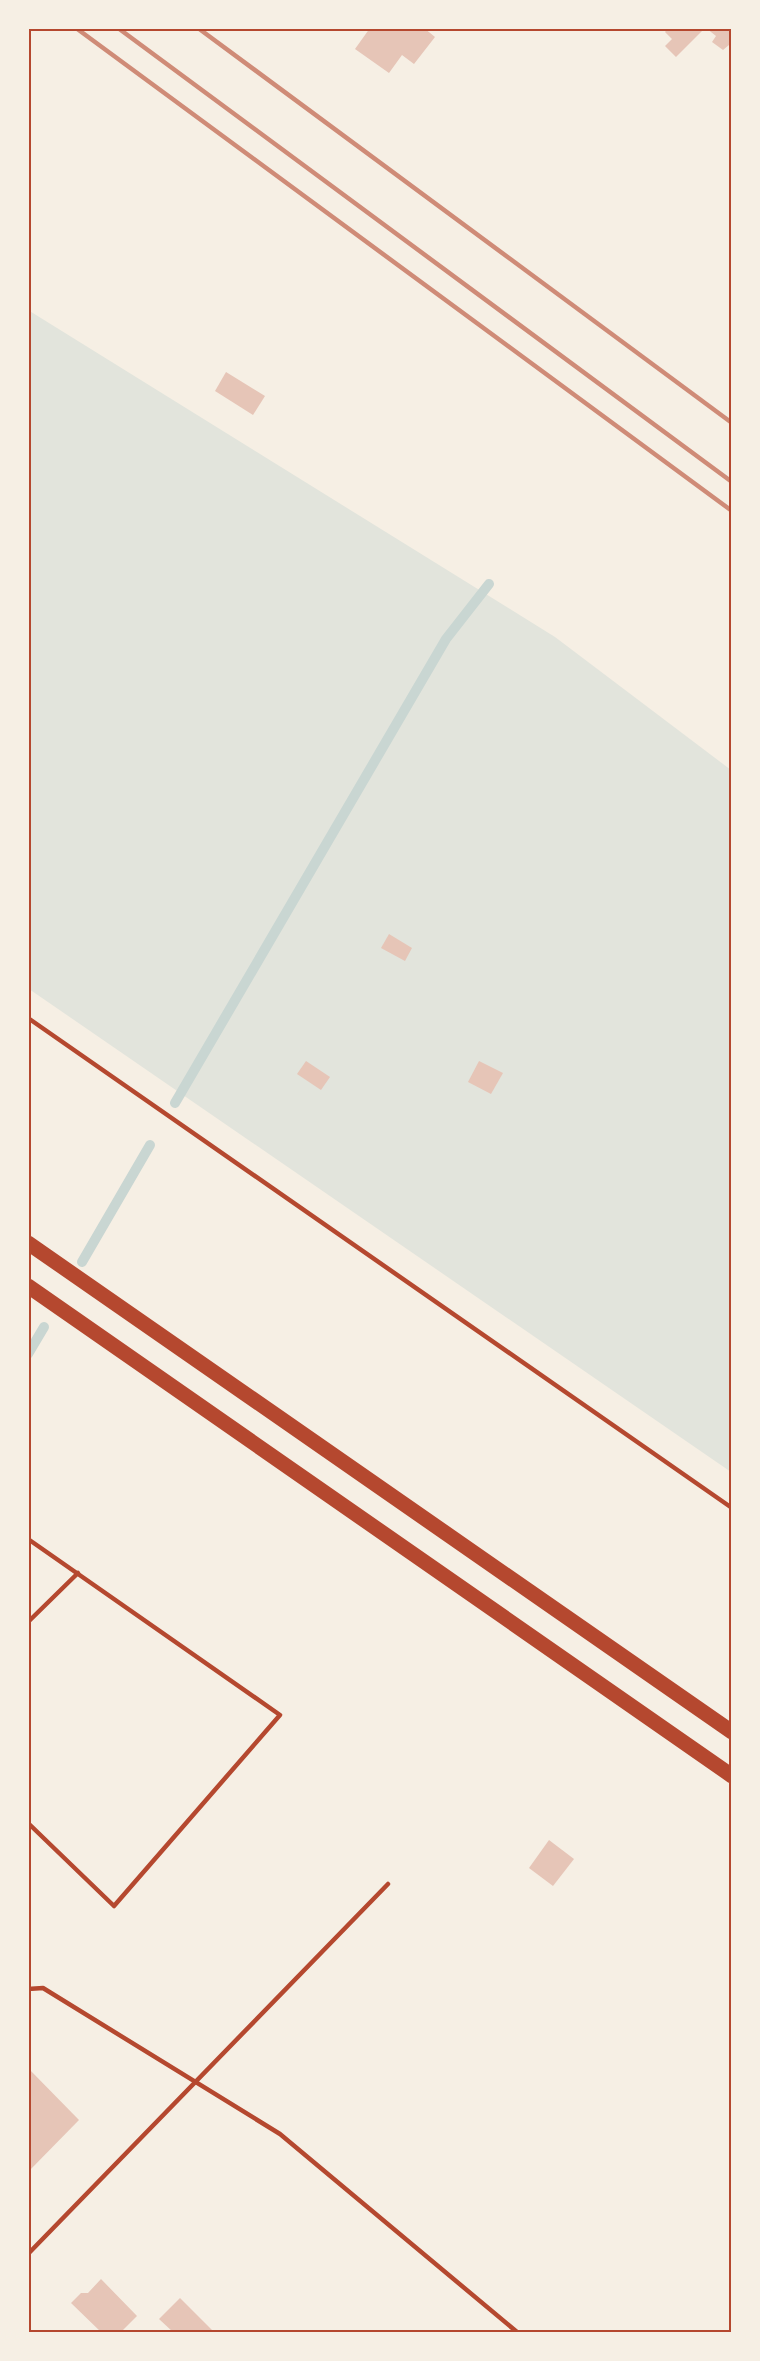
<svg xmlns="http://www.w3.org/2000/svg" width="760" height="2361" viewBox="0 0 760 2361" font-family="Lato,sans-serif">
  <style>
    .green { fill: #e2e4dc }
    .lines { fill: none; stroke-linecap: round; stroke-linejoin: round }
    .stream { stroke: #c9d6d2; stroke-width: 10 }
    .building { fill: #e6c5b7 }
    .service { stroke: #b5482f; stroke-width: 4.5 }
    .primary { stroke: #b5482f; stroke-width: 15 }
    .rail { stroke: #cf8b77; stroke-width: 4.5 }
    .neatline { fill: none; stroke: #b5482f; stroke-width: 2 }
  </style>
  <rect width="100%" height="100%" fill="#f6efe4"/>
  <path class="green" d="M28 310 555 637 731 770V1472L29 989Z"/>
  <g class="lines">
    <g class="stream">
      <path d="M175 1103 446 639 489 584"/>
      <path d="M82 1262 150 1145"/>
      <path d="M28 1354 44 1327"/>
    </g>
  </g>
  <g class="building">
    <path d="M370 28H424L435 37 414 64 402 55 389 73 355 49Z"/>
    <path d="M668 28H705L676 57 665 46 672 39 665 32Z"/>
    <path d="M706 28H732V47L729 45 723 50 712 42 716 36Z"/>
    <path d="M226 372 265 396 253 415 215 391Z"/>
    <path d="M389 934 412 948 405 961 381 948Z"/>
    <path d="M306 1061 330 1077 321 1090 297 1074Z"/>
    <path d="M479 1061 503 1073 491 1094 468 1082Z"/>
    <path d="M549 1840 574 1859 553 1886 529 1868Z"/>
    <path d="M28 2068 79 2120 28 2172Z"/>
    <path d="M101 2279 137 2316 121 2332H101L71 2303 81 2293H88Z"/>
    <path d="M180 2298 214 2332H173L159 2319Z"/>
  </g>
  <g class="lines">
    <g class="service">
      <path d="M28 1018 732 1508"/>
      <path d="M28 1539 280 1715 114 1906 28 1823"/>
      <path d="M28 1622 78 1573"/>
      <path d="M28 1989 43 1988 280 2134 517 2332"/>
      <path d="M28 2254 388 1884"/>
    </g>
    <g class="primary">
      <path d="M28 1243 732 1732"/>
      <path d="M28 1286 732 1776"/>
    </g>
    <g class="rail">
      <path d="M76 28 732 511"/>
      <path d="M118 28 732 482"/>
      <path d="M198 28 732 423"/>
    </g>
  </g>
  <rect width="760" height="2361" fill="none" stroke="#f6efe4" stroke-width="60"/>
  <rect x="30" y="30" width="700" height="2301" class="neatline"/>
</svg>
